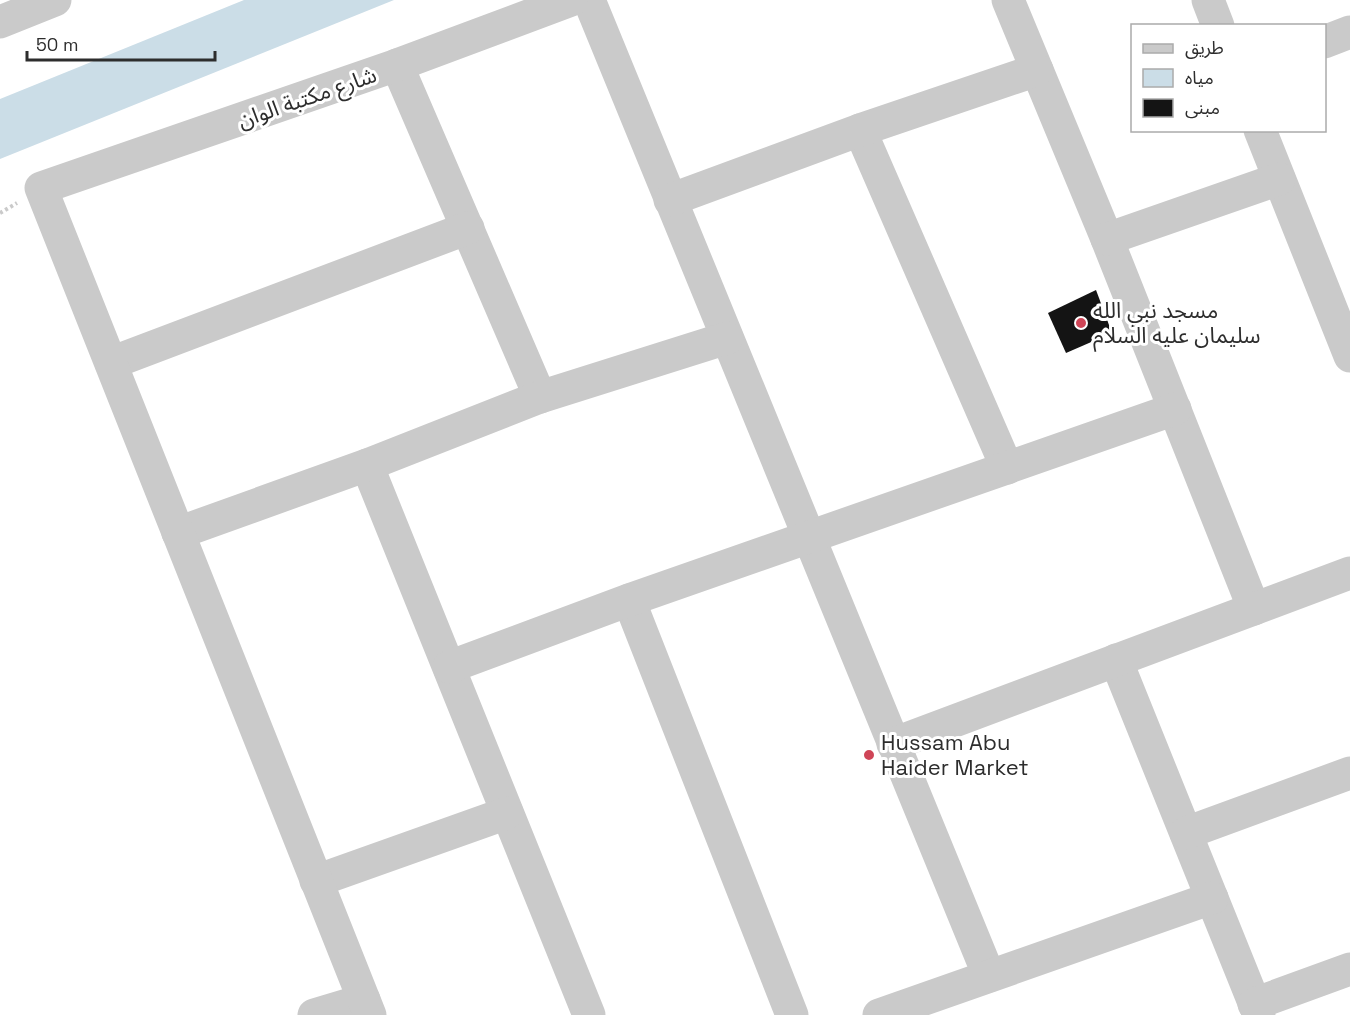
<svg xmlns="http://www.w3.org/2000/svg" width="1350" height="1015" viewBox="0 0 1350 1015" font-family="'Space Grotesk','Noto Sans Arabic',sans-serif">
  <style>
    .water { fill: #cbdde7 }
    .building { fill: #141414 }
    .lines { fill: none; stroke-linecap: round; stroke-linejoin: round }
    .path { stroke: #cacaca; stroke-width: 4; stroke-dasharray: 3 3; stroke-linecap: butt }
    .minor { stroke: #cacaca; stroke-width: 33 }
    .poi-dot { fill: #cf4557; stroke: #fff; stroke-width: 2 }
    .labels { text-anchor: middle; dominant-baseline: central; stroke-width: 6; stroke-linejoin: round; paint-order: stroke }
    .street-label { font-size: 22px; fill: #2d2d2d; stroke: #fff }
    .poi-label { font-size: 22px; fill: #2d2d2d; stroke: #fff; text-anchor: start }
  </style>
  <rect width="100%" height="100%" fill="#fff"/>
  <path class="water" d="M244 0H394L0 159V99Z"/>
  <path class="building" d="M1096 290 1112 333 1066 353 1048 313Z"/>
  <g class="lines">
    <path class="path" d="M0 213 17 203"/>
    <g class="minor">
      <path d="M589 0 989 976"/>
      <path d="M1008 0 1107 239 1254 609"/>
      <path d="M1208 0 1218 26"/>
      <path d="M0 22 55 0"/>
      <path d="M1324 42 1350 32"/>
      <path d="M397 65 540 397"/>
      <path d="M860 130 1007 468"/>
      <path d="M1260 130 1350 356"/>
      <path d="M670 200 860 130 1037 70"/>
      <path d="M1107 239 1279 179"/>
      <path d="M111 363 468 228"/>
      <path d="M367 465 589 1015"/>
      <path d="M178 533 367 465 540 397 727 338"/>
      <path d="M629 600 792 1015"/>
      <path d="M1116 660 1259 1015"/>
      <path d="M449 667 629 600 1175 409"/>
      <path d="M893 744 1350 573"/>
      <path d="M1186 833 1350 773"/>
      <path d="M316 881 507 813"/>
      <path d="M1254 1004 1350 969"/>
      <path d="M314 1015 364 1000"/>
      <path d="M370 1015 41 188 397 65 571 0"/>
      <path d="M879 1015 1212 898"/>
    </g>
  </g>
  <g class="poi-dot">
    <circle cx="1081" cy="323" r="6"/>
    <circle cx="869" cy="755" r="6"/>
  </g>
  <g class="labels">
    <g class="street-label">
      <text transform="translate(307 97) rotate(-19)">شارع مكتبة الوان</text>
    </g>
    <g class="poi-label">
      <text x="1093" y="310">مسجد نبي الله<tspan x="1093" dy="25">سليمان عليه السلام</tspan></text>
      <text x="881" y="742">Hussam Abu<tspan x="881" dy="25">Haider Market</tspan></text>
    </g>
  </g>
  <rect x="1131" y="24" width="195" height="108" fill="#ffffff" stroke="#ababab" stroke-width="1.5"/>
  <rect x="1143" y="44" width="30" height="9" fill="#cacaca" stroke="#ababab" stroke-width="1.5"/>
  <text x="1185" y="54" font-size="18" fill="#2d2d2d">طريق</text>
  <rect x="1143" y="69" width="30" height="18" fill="#cbdde7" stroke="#ababab" stroke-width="1.5"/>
  <text x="1185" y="84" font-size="18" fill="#2d2d2d">مياه</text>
  <rect x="1143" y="99" width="30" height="18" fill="#141414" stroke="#ababab" stroke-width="1.5"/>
  <text x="1185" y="114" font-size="18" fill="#2d2d2d">مبنى</text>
  <path d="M27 51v9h188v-9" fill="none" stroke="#2d2d2d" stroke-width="3"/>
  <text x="36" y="51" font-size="18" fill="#2d2d2d" stroke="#ffffff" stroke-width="4.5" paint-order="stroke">50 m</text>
</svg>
